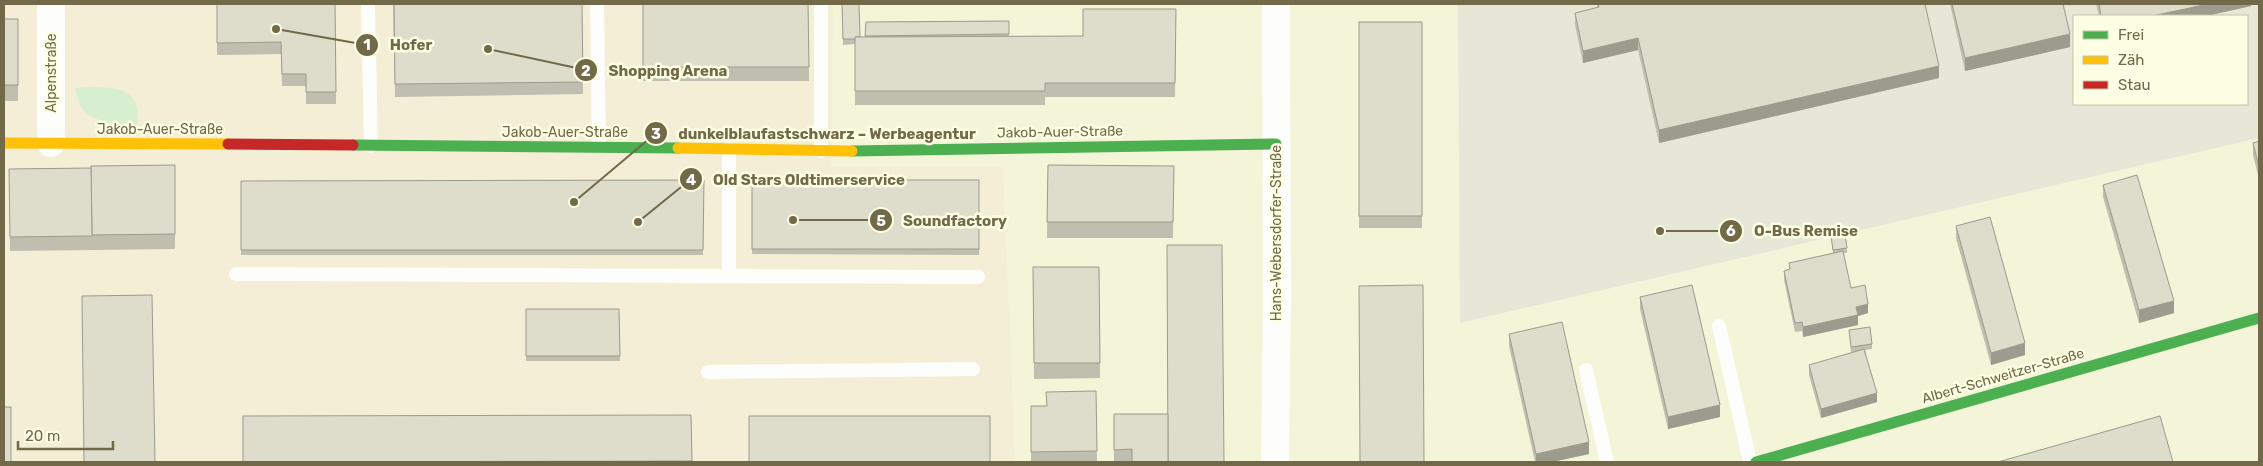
<svg xmlns="http://www.w3.org/2000/svg" width="2263" height="466" viewBox="0 0 2263 466" font-family="Rubik,sans-serif">
  <style>
    .residential { fill: #f3f4d8 }
    .commercial { fill: #f3eed5 }
    .industrial { fill: #e6e7d7; fill-rule: evenodd }
    .green { fill: #d7eed1 }
    .lines { fill: none; stroke-linecap: round; stroke-linejoin: round }
    .lane { stroke: #fdfefb; stroke-width: 14 }
    .street { stroke: #fdfefb; stroke-width: 28 }
    .fast { stroke: #4caf50; stroke-width: 11 }
    .slow { stroke: #ffc107; stroke-width: 11 }
    .jam { stroke: #c62828; stroke-width: 11 }
    .wall { fill: #bfbeaf }
    .shaded-wall { fill: #9b9b8e }
    .building { fill: #deddcb; stroke: #9b9b8e }
    .labels { text-anchor: middle; dominant-baseline: central; stroke-width: 5; stroke-linejoin: round; paint-order: stroke }
    .street-label { font-size: 14px; fill: #716948; stroke: #fdffe5 }
    .leader { fill: none; stroke: #716948; stroke-width: 2 }
    .callout-dot { fill: #716948; stroke: #fdffe5; stroke-width: 2 }
    .mark-label { font-size: 15px; text-anchor: middle; font-weight: bold; fill: #fff }
    .callout-label { font-size: 15px; text-anchor: middle; font-weight: bold; fill: #716948; stroke: #fdffe5; stroke-width: 5; stroke-linejoin: round; paint-order: stroke }
  </style>
  <rect width="100%" height="100%" fill="#f4f6e5"/>
  <path class="residential" d="M833 4H1458L1461 323 2259 138V462H1015L1003 167H831Z"/>
  <path class="commercial" d="M4 4H833L831 167H1003L1015 462H4Z"/>
  <path class="industrial" d="M1458 4H2259V138L1460 323ZM2074 16H2247V104H2074Z"/>
  <path class="green" d="M94 87C120 88 140 89 138 123 127 131 91 120 83 110 79 104 77 95 75 88Z"/>
  <g class="lines">
    <g class="lane">
      <path d="M368 4 371 146"/>
      <path d="M597 4 599 146"/>
      <path d="M821 4V151"/>
      <path d="M236 274 978 277"/>
      <path d="M729 276V149"/>
      <path d="M1719 326 1750 462"/>
      <path d="M1586 370 1607 462"/>
      <path d="M708 372 973 369"/>
    </g>
    <g class="street">
      <path d="M51 143V4"/>
      <path d="M1275 462 1277 300 1276 4"/>
    </g>
    <g class="fast">
      <path d="M353 145 678 148"/>
      <path d="M852 151 1276 144"/>
      <path d="M1756 462 2259 318"/>
    </g>
    <g class="slow">
      <path d="M4 143 228 144"/>
      <path d="M678 148 852 151"/>
    </g>
    <path class="jam" d="M228 144 353 145"/>
  </g>
  <g class="wall">
    <path d="M217 4H335L336 104H306V86H282L281 54 217 55Z"/>
    <path d="M393 4H582L583 94 395 97Z"/>
    <path d="M643 4H808L809 81H643Z"/>
    <path d="M842 4 860 37H865L866 22 1009 21V36H1083L1176 9 1175 97H1045V105H855V44L843 45Z"/>
    <path d="M1597 4H1925L1939 78 1659 143 1638 50 1583 63 1575 25V13L1597 8Z"/>
    <path d="M1950 4H2063L2070 47 1965 71Z"/>
    <path d="M2096 4H2251V6L2206 16H2099Z"/>
    <rect x="4" y="19" width="14" height="82"/>
    <rect x="1359" y="22" width="63" height="206"/>
    <path d="M2259 141V179L2253 155V143Z"/>
    <path d="M175 165V249L10 251 9 169 91 168Z"/>
    <path d="M1048 165 1174 166 1173 238H1047Z"/>
    <path d="M704 180 703 255H241V181Z"/>
    <path d="M752 180H979V255L752 254Z"/>
    <path d="M2103 185 2174 313 2139 323 2103 197Z"/>
    <path d="M1956 226 2025 355 1991 365 1956 238Z"/>
    <path d="M1831 236 1847 248V253H1843L1851 288 1868 313 1858 316V325L1803 337 1802 331 1795 332 1784 280V271L1789 269V263L1833 253Z"/>
    <path d="M1033 267H1099L1100 378 1034 379Z"/>
    <path d="M1640 297 1720 417 1668 429 1640 309Z"/>
    <path d="M526 309H619L620 361H526Z"/>
    <path d="M1849 330 1872 344V349L1865 350 1877 402 1821 418 1809 375V365L1860 351 1851 352Z"/>
    <path d="M1509 334 1589 454 1552 462H1535L1509 346Z"/>
    <path d="M1096 391 1097 461H1031V406H1046Z"/>
    <path d="M1114 414 1224 462H1114Z"/>
    <path d="M691 415 692 462H243Z"/>
  </g>
  <g class="shaded-wall">
    <path d="M2208 4H2251V6L2206 16H2152Z"/>
    <path d="M2070 34V47L1965 71V58Z"/>
    <path d="M1638 38V50L1583 63V51Z"/>
    <path d="M1939 66V78L1659 143V130Z"/>
    <path d="M2174 301V313L2139 323V310Z"/>
    <path d="M1868 304V313L1858 316V325L1803 337V327L1856 307Z"/>
    <path d="M2025 343V355L1991 365V353Z"/>
    <path d="M1877 393V402L1821 418V409Z"/>
    <path d="M1720 405V417L1668 429V417Z"/>
    <path d="M1589 442V454L1552 462H1536V454Z"/>
  </g>
  <g class="building">
    <path d="M217 4H335L336 92H306V74H282L281 42 217 43Z"/>
    <path d="M394 4H582L583 82 395 84Z"/>
    <path d="M643 4H808L809 67H643Z"/>
    <path d="M842 4H859L860 37H855V39H843Z"/>
    <path d="M1598 4H1925L1939 66 1659 130 1638 38 1583 51 1575 13 1599 7Z"/>
    <path d="M1952 4H2063L2070 34 1965 58Z"/>
    <path d="M2099 4H2208L2152 16H2101Z"/>
    <path d="M1083 9H1176L1175 83H1045V91H855V37L1083 36Z"/>
    <rect x="4" y="19" width="14" height="66"/>
    <path d="M1009 21V34L865 36 866 22Z"/>
    <rect x="1359" y="22" width="63" height="194"/>
    <path d="M2259 141V167L2253 143Z"/>
    <path d="M175 165V234L92 235 91 166Z"/>
    <path d="M1048 165 1174 166 1173 222H1047Z"/>
    <path d="M91 168 92 236 10 237 9 169Z"/>
    <path d="M2137 175 2174 301 2139 310 2103 185Z"/>
    <path d="M704 180 703 250H241V181Z"/>
    <rect x="752" y="180" width="227" height="69"/>
    <path d="M1990 217 2025 343 1991 353 1956 226Z"/>
    <path d="M1845 234 1847 248 1833 250 1831 236Z"/>
    <path d="M1167 245H1222L1224 462H1168Z"/>
    <path d="M1843 251 1851 288 1865 285 1868 304 1856 307 1858 315 1803 327 1802 322 1795 323 1784 271 1790 269 1789 263Z"/>
    <path d="M1033 267H1099L1100 363H1034Z"/>
    <path d="M1423 285 1424 462H1360L1359 286Z"/>
    <path d="M1692 285 1720 405 1668 417 1640 297Z"/>
    <path d="M152 295 155 462H84L82 296Z"/>
    <path d="M526 309H619L620 356H526Z"/>
    <path d="M1562 322 1589 442 1536 454 1509 334Z"/>
    <path d="M1870 327 1872 344 1851 347 1849 330Z"/>
    <path d="M1864 349 1877 393 1821 409 1809 365Z"/>
    <path d="M1096 391 1097 451 1031 452V406H1047L1046 392Z"/>
    <rect x="4" y="407" width="7" height="55"/>
    <path d="M1114 414H1168V462H1132V449L1114 450Z"/>
    <path d="M691 415 692 461 243 462V416Z"/>
    <rect x="749" y="416" width="241" height="46"/>
    <path d="M2160 416 2173 462H1998Z"/>
  </g>
  <g class="labels">
    <g class="street-label">
      <text transform="translate(51 73) rotate(-90)">Alpenstraße</text>
      <text x="160" y="129">Jakob-Auer-Straße</text>
      <text x="565" y="132">Jakob-Auer-Straße</text>
      <text transform="translate(1060 132) rotate(-1)">Jakob-Auer-Straße</text>
      <text transform="translate(1276 233) rotate(-90)">Hans-Webersdorfer-Straße</text>
      <text transform="translate(2003 376) rotate(-16)">Albert-Schweitzer-Straße</text>
    </g>
  </g>
  <path class="leader" d="M276 29L367 45M488 49L586 70M574 202L656 133M638 222L691 179M793 220L881 220M1660 231L1731 231"/>
  <g class="callout-dot">
    <circle cx="276" cy="29" r="5"/>
    <circle cx="488" cy="49" r="5"/>
    <circle cx="574" cy="202" r="5"/>
    <circle cx="638" cy="222" r="5"/>
    <circle cx="793" cy="220" r="5"/>
    <circle cx="1660" cy="231" r="5"/>
    <circle cx="367" cy="45" r="12"/>
    <circle cx="586" cy="70" r="12"/>
    <circle cx="656" cy="133" r="12"/>
    <circle cx="691" cy="179" r="12"/>
    <circle cx="881" cy="220" r="12"/>
    <circle cx="1731" cy="231" r="12"/>
  </g>
  <g class="mark-label">
    <text x="367" y="50">1</text>
    <text x="586" y="76">2</text>
    <text x="656" y="139">3</text>
    <text x="691" y="185">4</text>
    <text x="881" y="226">5</text>
    <text x="1731" y="236">6</text>
  </g>
  <g class="callout-label">
    <text x="411" y="50">Hofer</text>
    <text x="668" y="76">Shopping Arena</text>
    <text x="827" y="139">dunkelblaufastschwarz – Werbeagentur</text>
    <text x="809" y="185">Old Stars Oldtimerservice</text>
    <text x="955" y="226">Soundfactory</text>
    <text x="1806" y="236">O-Bus Remise</text>
  </g>
  <rect width="2263" height="466" fill="none" stroke="#716948" stroke-width="10"/>
  <rect x="2073" y="15" width="175" height="90" fill="#fdffe5" stroke="#c5c3a6"/>
  <rect x="2083" y="31" width="25" height="8" fill="#4caf50" stroke="#c5c3a6"/>
  <text x="2118" y="40" font-size="15" fill="#716948">Frei</text>
  <rect x="2083" y="56" width="25" height="8" fill="#ffc107" stroke="#c5c3a6"/>
  <text x="2118" y="65" font-size="15" fill="#716948">Zäh</text>
  <rect x="2083" y="81" width="25" height="8" fill="#c62828" stroke="#c5c3a6"/>
  <text x="2118" y="90" font-size="15" fill="#716948">Stau</text>
  <path d="M18 441v8h95v-8" fill="none" stroke="#716948" stroke-width="2.5"/>
  <text x="25" y="441" font-size="15" fill="#716948" stroke="#fdffe5" stroke-width="4" paint-order="stroke">20 m</text>
</svg>
